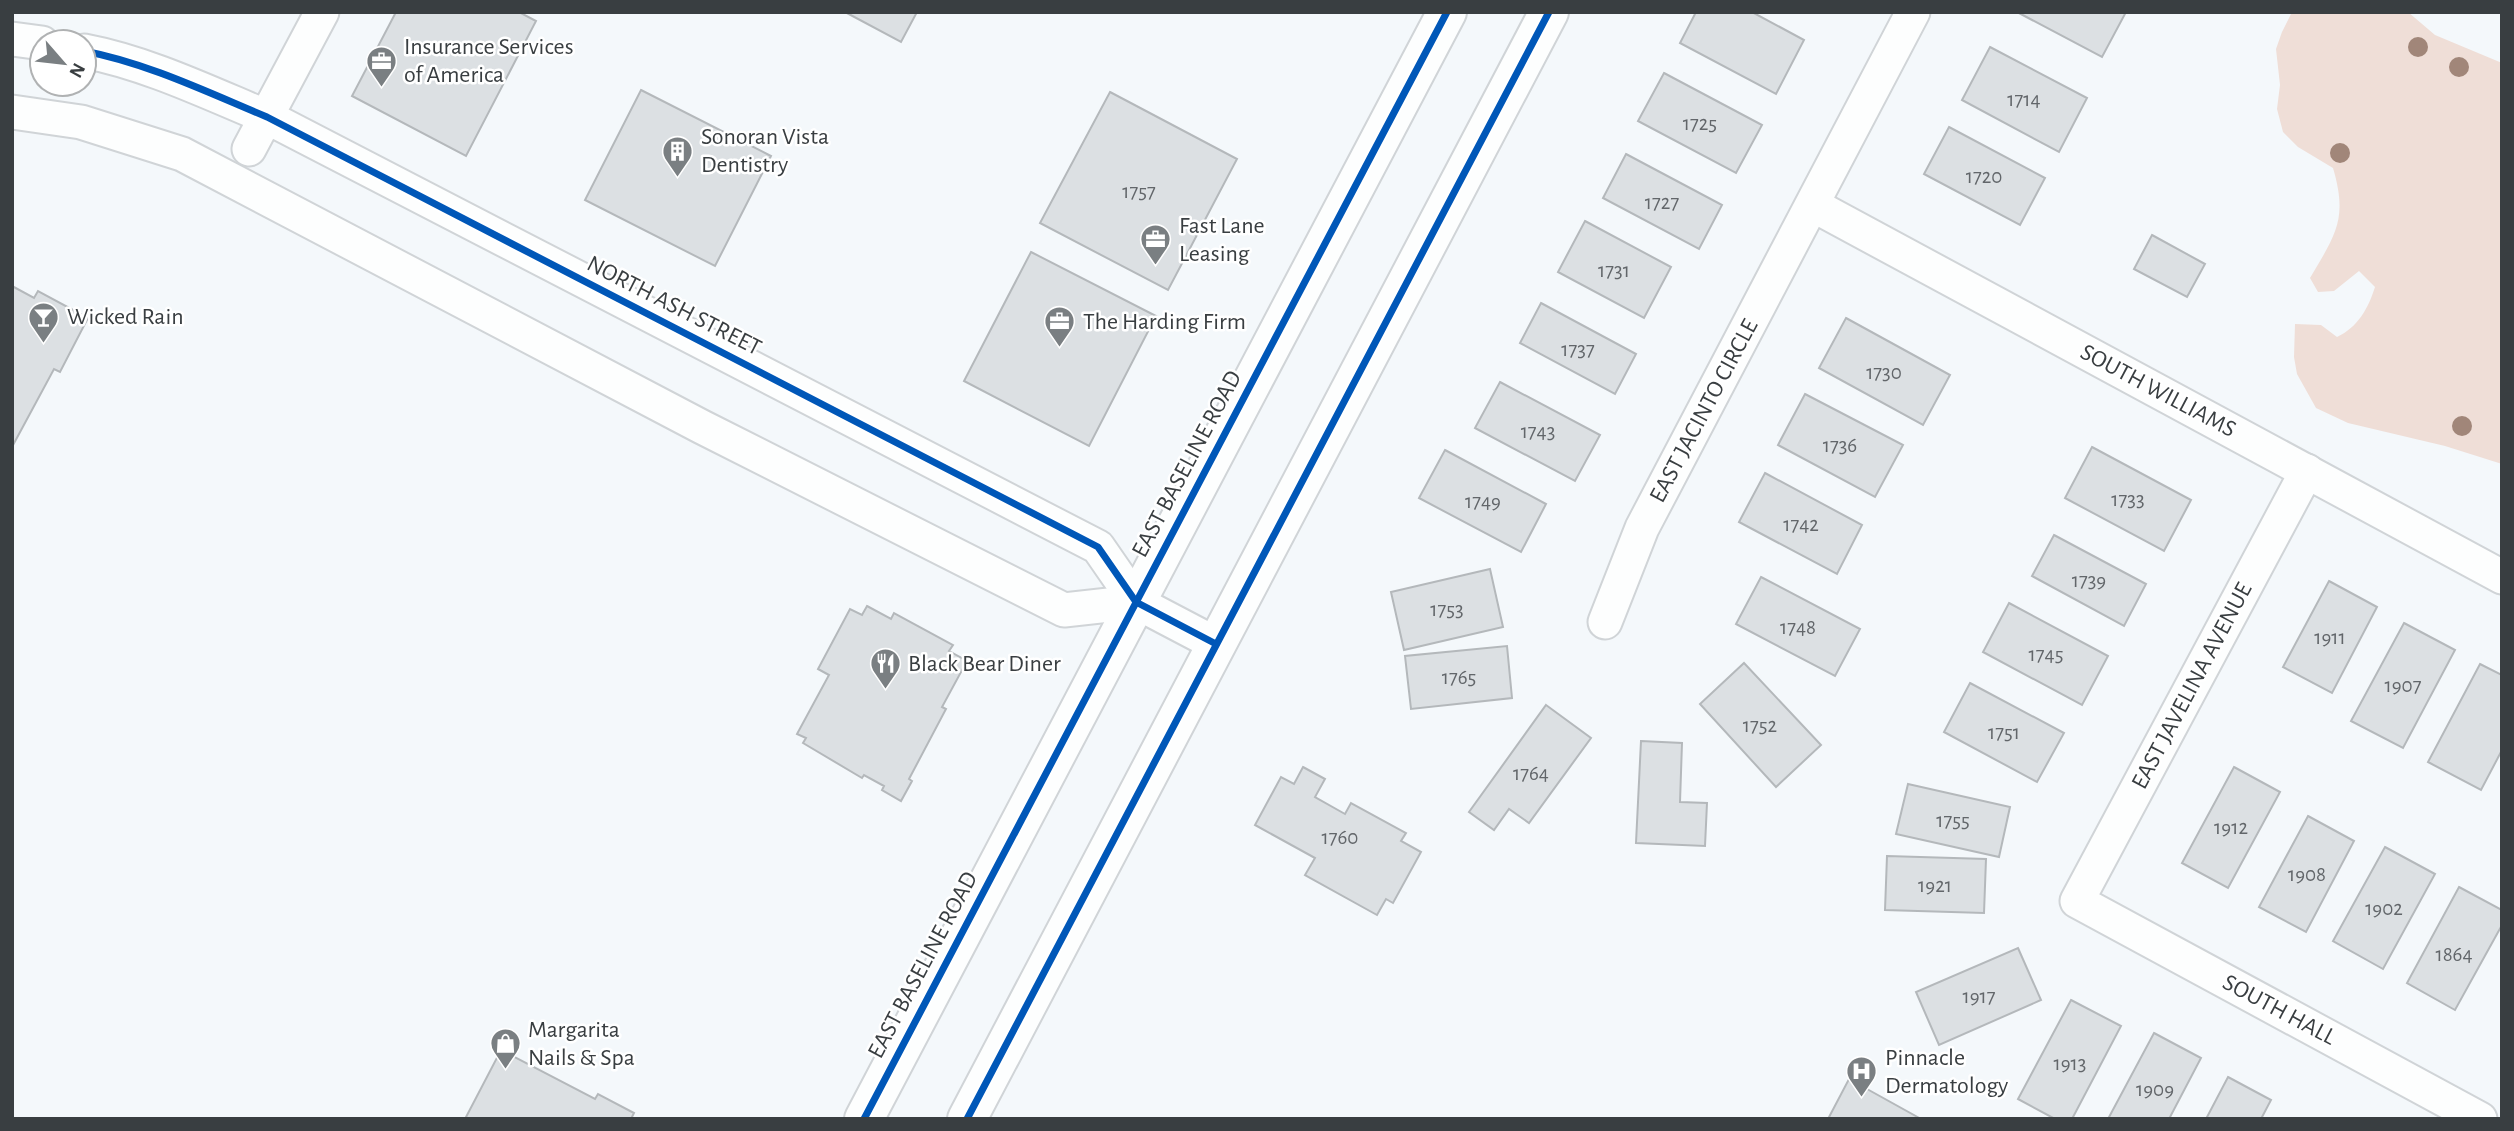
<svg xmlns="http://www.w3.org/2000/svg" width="2514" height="1131" viewBox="0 0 2514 1131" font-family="'Alegreya Sans',sans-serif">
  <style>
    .green { fill: #efded7 }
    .building { fill: #dce0e3; stroke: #b4b8bb; stroke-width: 2 }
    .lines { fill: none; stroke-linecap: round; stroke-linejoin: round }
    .street-casing { stroke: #d0d4d7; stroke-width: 37 }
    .primary-casing { stroke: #d0d4d7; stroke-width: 42 }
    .street { stroke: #fdfefe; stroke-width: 33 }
    .primary { stroke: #fdfefe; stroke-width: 38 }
    .cycleway-casing { stroke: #fff; stroke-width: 11 }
    .cycleway { stroke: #0057b8; stroke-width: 7 }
    .tree { fill: #a18679 }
    .labels { text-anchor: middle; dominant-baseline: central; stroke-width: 5; stroke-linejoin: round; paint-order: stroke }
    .number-label { font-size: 21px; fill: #62666a }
    .poi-label { font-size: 24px; fill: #393e41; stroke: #fff; text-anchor: start }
    .street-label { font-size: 24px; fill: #393e41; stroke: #fff }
  </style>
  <rect width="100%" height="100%" fill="#f4f8fb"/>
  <path class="green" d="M2292 12H2408L2435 35 2502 63V464L2445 446 2348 423 2316 408 2297 374 2294 357 2295 324 2321 325 2337 337C2358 327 2368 309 2375 287L2359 271 2334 291 2318 292 2310 278C2336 234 2348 219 2333 168L2298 147 2283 132 2277 109 2280 85 2276 49 2282 32Z"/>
  <g class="building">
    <path d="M396 12H519L536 21 466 156 352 96Z"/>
    <path d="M845 12H917L901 42Z"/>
    <path d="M1696 12H1752L1804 40 1776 94 1680 43Z"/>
    <path d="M2017 12H2126L2102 57Z"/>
    <path d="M1990 47 2087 98 2059 152 1962 100Z"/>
    <path d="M1664 73 1762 125 1736 173 1638 121Z"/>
    <path d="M641 90 771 156 715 266 585 200Z"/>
    <path d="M1110 92 1237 159 1168 290 1040 223Z"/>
    <path d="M1949 127 2045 178 2020 225 1924 174Z"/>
    <path d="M1626 154 1722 205 1699 249 1603 198Z"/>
    <path d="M1585 221 1671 267 1644 318 1558 272Z"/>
    <path d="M2152 235 2205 264 2187 297 2134 269Z"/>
    <path d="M1031 252 1156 316 1089 446 964 381Z"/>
    <path d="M12 286 34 298 38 291 88 318 60 372 54 369 12 447Z"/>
    <path d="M1541 303 1636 354 1615 394 1520 343Z"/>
    <path d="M1846 318 1950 375 1923 425 1819 368Z"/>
    <path d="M1500 382 1600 435 1575 481 1475 428Z"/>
    <path d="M1805 394 1903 445 1875 497 1778 445Z"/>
    <path d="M2092 447 2191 500 2164 551 2065 498Z"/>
    <path d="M1445 450 1546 504 1521 552 1419 498Z"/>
    <path d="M1765 473 1862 525 1837 574 1739 522Z"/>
    <path d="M2054 535 2146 584 2124 626 2032 576Z"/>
    <path d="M1490 569 1503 627 1404 650 1391 592Z"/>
    <path d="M1761 577 1860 629 1835 676 1736 624Z"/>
    <path d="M2329 581 2377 607 2332 693 2283 667Z"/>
    <path d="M2009 603 2108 656 2082 705 1983 652Z"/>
    <path d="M867 606 891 619 894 613 953 645 949 651 967 661 942 707 946 709 909 779 912 781 901 801 882 790 884 786 864 775 862 778 803 743 806 738 797 734 829 675 818 669 850 609 862 615Z"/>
    <path d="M2404 623 2455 650 2403 748 2351 721Z"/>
    <path d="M1507 646 1512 698 1411 709 1405 656Z"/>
    <path d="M1744 663 1821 745 1776 787 1700 704Z"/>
    <path d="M2480 664 2502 675V750L2481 790 2428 762Z"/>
    <path d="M1970 683 2064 733 2037 782 1944 732Z"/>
    <path d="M1546 705 1591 738 1529 823 1509 809 1494 830 1469 812Z"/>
    <path d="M1641 741 1682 743 1680 802 1707 803 1705 846 1636 843Z"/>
    <path d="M1303 767 1325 779 1315 797 1345 814 1351 803 1406 833 1401 841 1421 852 1393 903 1386 899 1377 915 1305 875 1315 858 1255 825 1281 777 1294 784Z"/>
    <path d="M2234 767 2280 792 2228 888 2182 863Z"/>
    <path d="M1908 784 2010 807 1999 857 1896 834Z"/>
    <path d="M2308 816 2354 841 2306 932 2259 907Z"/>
    <path d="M2385 847 2435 874 2383 969 2333 941Z"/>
    <path d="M1887 856 1986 859 1984 913 1885 910Z"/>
    <path d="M2459 887 2502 910V925L2455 1010 2407 983Z"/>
    <path d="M2018 948 2041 1000 1939 1045 1916 992Z"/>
    <path d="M2071 1000 2121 1026 2072 1119H2055L2018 1099Z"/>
    <path d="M2154 1033 2201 1058 2169 1119H2108Z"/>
    <path d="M501 1050 595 1099 598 1094 634 1113 631 1119H465Z"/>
    <path d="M2228 1077 2271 1100 2261 1119H2206Z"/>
    <path d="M1849 1079 1921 1119H1828Z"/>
  </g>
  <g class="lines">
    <defs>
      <g id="street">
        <path d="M12 39 42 43"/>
        <path d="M84 51C147 63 207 92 267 117L1098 547 1136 602 1216 644"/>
        <path d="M12 112 81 122 182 154 702 427 1064 610 1136 602"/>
        <path d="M249 149 322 12"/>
        <path d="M1813 205 2502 577"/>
        <path d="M2307 471 2077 901 2480 1119"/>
        <path d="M1605 622 1642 528 1913 12"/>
      </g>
      <g id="primary">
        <path d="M864 1119 1447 12"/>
        <path d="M967 1119 1549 12"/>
      </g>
    </defs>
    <use href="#street" class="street-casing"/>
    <use href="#primary" class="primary-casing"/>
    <use href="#street" class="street"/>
    <use href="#primary" class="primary"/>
    <defs>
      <g id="cycleway">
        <path d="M84 51C147 63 207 92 267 117L1098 547 1136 602 1216 644"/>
        <path d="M864 1119 1447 12"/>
        <path d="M967 1119 1549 12"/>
      </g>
    </defs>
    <use href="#cycleway" class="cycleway-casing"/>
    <use href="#cycleway" class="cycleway"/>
  </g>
  <g class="tree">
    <circle cx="2418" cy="47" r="10"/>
    <circle cx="2459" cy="67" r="10"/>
    <circle cx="2340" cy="153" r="10"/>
    <circle cx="2462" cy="426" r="10"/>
  </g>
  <defs>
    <symbol id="office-pin" viewBox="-11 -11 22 30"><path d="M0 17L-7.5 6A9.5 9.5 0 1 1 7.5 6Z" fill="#7a7f82" stroke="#fff"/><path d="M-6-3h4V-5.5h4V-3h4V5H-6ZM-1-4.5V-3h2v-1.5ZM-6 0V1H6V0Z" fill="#fff"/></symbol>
    <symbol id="building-pin" viewBox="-11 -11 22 30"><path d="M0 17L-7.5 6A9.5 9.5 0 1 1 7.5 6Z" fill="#7a7f82" stroke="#fff"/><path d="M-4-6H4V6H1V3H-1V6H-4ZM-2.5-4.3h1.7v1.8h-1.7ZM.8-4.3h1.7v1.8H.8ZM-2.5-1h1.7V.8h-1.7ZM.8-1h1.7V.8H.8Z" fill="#fff"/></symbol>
    <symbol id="bar-pin" viewBox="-11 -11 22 30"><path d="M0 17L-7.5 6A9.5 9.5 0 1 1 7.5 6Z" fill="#7a7f82" stroke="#fff"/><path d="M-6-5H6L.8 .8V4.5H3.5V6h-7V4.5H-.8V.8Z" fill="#fff"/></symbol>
    <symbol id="restaurant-pin" viewBox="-11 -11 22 30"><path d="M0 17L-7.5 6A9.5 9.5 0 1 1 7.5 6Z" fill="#7a7f82" stroke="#fff"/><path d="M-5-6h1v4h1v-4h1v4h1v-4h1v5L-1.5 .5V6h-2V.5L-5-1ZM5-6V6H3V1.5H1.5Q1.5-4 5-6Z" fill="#fff"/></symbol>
    <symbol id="shop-pin" viewBox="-11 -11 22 30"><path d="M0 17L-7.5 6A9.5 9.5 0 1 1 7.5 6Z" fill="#7a7f82" stroke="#fff"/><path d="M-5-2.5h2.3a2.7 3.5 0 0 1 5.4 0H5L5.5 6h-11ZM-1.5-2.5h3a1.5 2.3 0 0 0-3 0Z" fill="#fff"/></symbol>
    <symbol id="hospital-pin" viewBox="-11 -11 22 30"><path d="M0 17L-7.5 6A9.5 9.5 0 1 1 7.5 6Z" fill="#7a7f82" stroke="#fff"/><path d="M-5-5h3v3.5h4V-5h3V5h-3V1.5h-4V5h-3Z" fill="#fff"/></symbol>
  </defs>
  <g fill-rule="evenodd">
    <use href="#office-pin" x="364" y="44" width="35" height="47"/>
    <use href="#building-pin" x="660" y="134" width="35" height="47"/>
    <use href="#office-pin" x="1138" y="222" width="35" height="47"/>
    <use href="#bar-pin" x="26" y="300" width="35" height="47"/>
    <use href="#office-pin" x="1042" y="304" width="35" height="47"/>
    <use href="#restaurant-pin" x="868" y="646" width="35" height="47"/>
    <use href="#shop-pin" x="488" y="1026" width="35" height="47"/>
    <use href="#hospital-pin" x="1844" y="1054" width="35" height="47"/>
  </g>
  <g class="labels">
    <g class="number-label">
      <text x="2024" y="99">1714</text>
      <text x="1700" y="123">1725</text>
      <text x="1984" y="176">1720</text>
      <text x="1139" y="191">1757</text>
      <text x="1662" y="202">1727</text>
      <text x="1614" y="270">1731</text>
      <text x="1578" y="349">1737</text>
      <text x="1884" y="372">1730</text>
      <text x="1538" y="431">1743</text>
      <text x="1840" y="445">1736</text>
      <text x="2128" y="499">1733</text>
      <text x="1483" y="501">1749</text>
      <text x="1801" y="524">1742</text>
      <text x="2089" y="580">1739</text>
      <text x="1447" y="609">1753</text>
      <text x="1798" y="627">1748</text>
      <text x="2330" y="637">1911</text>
      <text x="2046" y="654">1745</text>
      <text x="1459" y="677">1765</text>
      <text x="2403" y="685">1907</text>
      <text x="1760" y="725">1752</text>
      <text x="2004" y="732">1751</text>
      <text x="1531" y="773">1764</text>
      <text x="1953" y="820">1755</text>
      <text x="2231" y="827">1912</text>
      <text x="1340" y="837">1760</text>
      <text x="2307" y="874">1908</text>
      <text x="1935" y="885">1921</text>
      <text x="2384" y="908">1902</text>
      <text x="2454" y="954">1864</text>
      <text x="1979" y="996">1917</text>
      <text x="2070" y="1063">1913</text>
      <text x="2155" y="1089">1909</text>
    </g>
    <g class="poi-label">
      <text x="404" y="47">Insurance Services<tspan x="404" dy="28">of America</tspan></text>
      <text x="701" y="137">Sonoran Vista<tspan x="701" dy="28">Dentistry</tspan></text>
      <text x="1179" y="226">Fast Lane<tspan x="1179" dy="28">Leasing</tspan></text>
      <text x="67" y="317">Wicked Rain</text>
      <text x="1083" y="322">The Harding Firm</text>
      <text x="908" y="664">Black Bear Diner</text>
      <text x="528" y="1030">Margarita<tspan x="528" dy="28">Nails &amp; Spa</tspan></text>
      <text x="1885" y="1058">Pinnacle<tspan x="1885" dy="28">Dermatology</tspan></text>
    </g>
    <g class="street-label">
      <text transform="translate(674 306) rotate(27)">NORTH ASH STREET</text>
      <text transform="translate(2158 391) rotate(28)">SOUTH WILLIAMS</text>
      <text transform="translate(1704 411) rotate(-62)">EAST JACINTO CIRCLE</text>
      <text transform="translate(1187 464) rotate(-62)">EAST BASELINE ROAD</text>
      <text transform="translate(2192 686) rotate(-62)">EAST JAVELINA AVENUE</text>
      <text transform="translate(923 965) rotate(-62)">EAST BASELINE ROAD</text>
      <text transform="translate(2279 1010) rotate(28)">SOUTH HALL</text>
    </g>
  </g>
  <rect width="2514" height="1131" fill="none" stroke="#393e41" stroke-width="28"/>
  <g transform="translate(63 63) rotate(118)"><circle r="33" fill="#ffffff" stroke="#b0b2b3" stroke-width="2"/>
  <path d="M0-5L12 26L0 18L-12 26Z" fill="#7a7f82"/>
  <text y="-10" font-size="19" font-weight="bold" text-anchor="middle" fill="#393e41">N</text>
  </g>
</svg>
